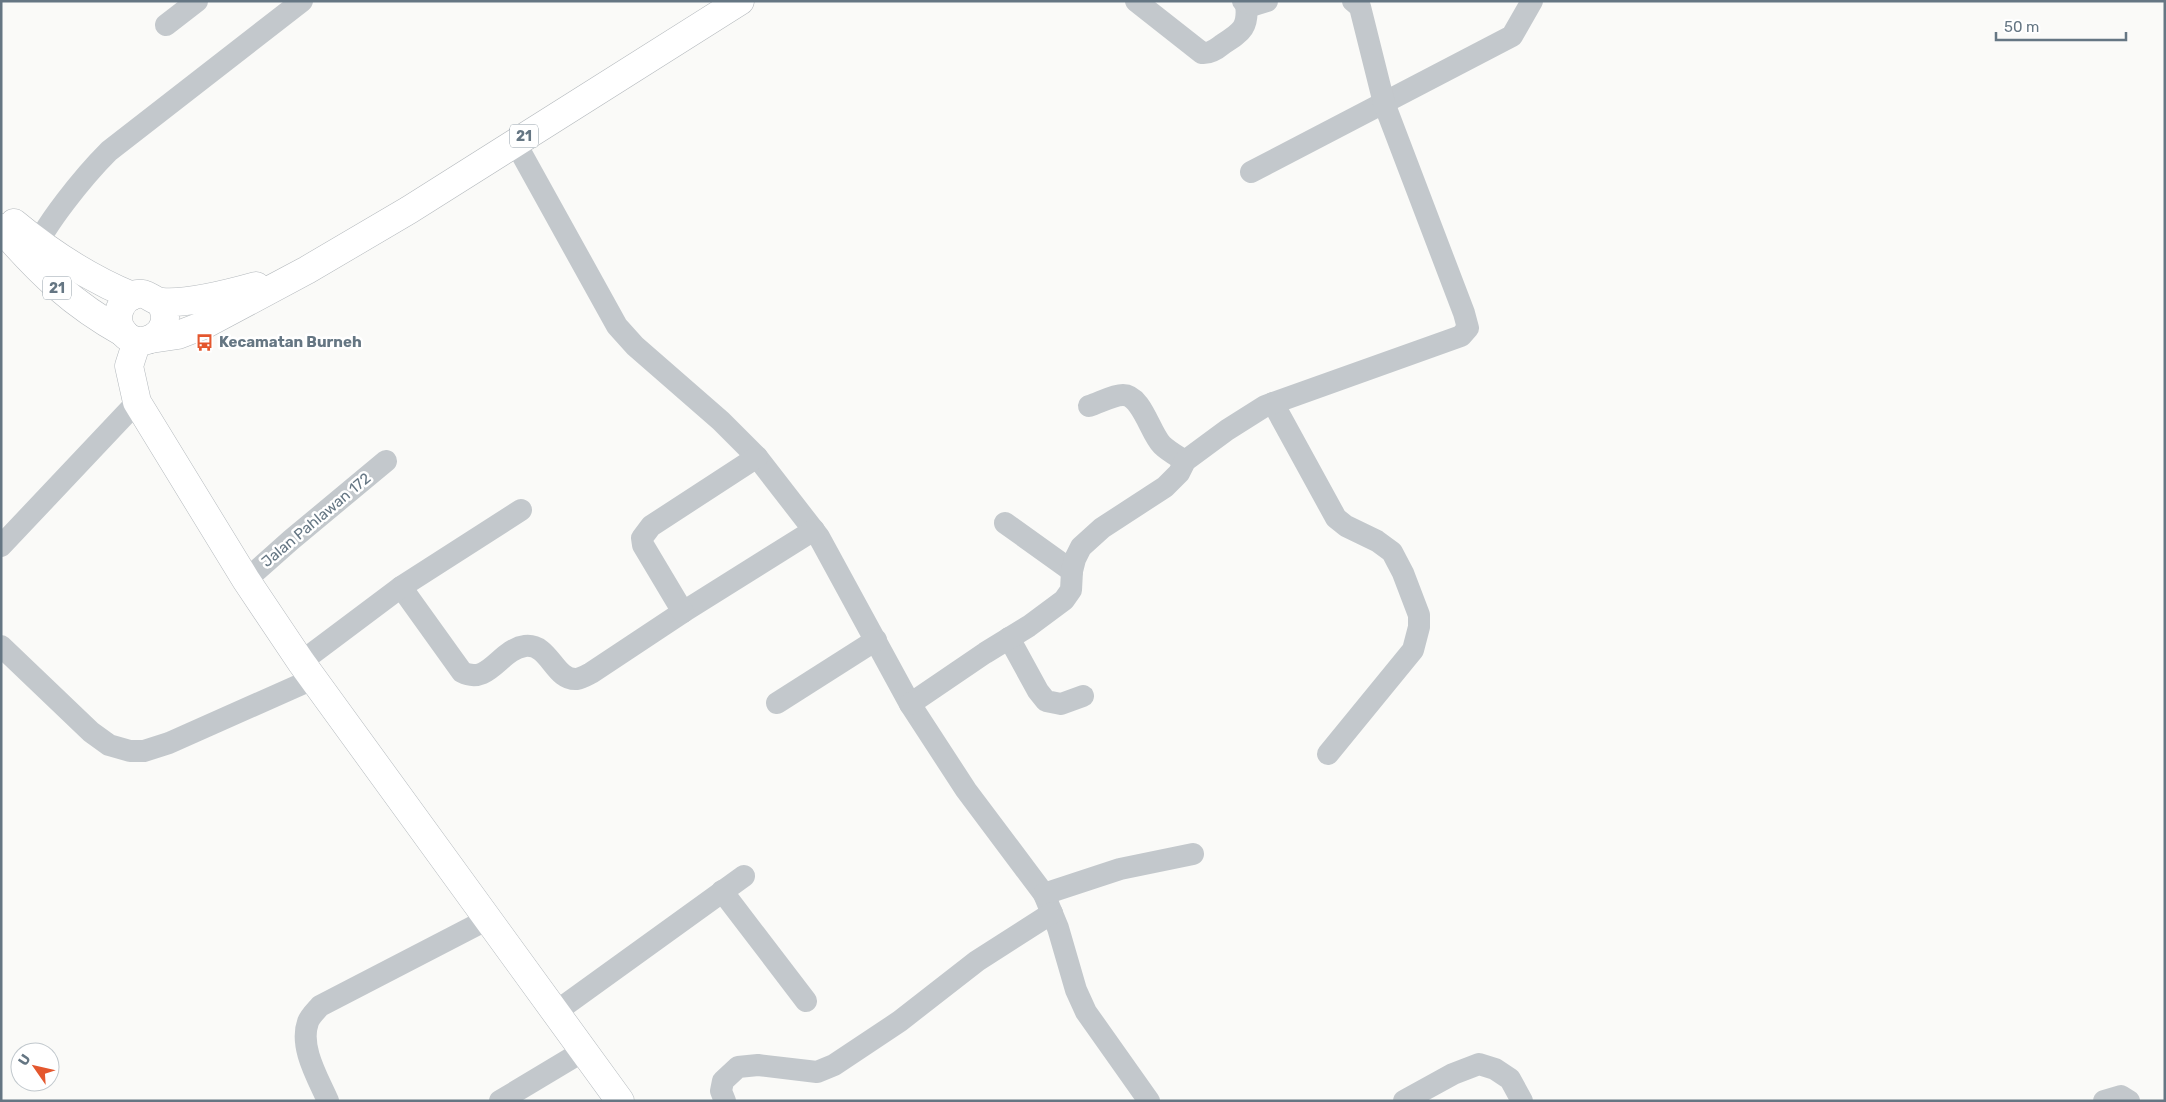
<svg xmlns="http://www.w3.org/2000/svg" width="2166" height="1102" viewBox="0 0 2166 1102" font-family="Rubik,sans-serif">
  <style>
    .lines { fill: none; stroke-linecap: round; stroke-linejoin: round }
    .major-casing { stroke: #b5babe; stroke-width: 29 }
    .highway-casing { stroke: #b4b9bd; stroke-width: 29 }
    .minor { stroke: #c3c8cc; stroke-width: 22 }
    .major { stroke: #fff; stroke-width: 28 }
    .highway { stroke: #fff; stroke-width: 28 }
    .labels { text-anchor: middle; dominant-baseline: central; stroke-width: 5; stroke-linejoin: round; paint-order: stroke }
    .shield { fill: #fff; stroke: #939fa8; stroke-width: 1 }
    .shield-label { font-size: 14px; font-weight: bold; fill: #657683 }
    .poi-label { font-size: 15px; font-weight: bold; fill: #657683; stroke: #fff; text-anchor: start }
    .street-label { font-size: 15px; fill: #657683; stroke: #fff }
  </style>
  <rect width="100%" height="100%" fill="#fafaf8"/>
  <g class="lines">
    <defs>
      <path id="major" d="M137 341 129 366 137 402 246 580 301 662 620 1101"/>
      <g id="highway">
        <path d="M14 223C50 253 89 278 132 296"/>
        <path d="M1 228C40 273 72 304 124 333"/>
        <path d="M160 302C180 334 134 357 120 327 115 315 121 300 133 295 147 290 151 301 162 302 188 304 231 293 256 286"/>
        <path d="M151 339 178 335 204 325 307 270 409 210 740 1"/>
      </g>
    </defs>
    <use href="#major" class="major-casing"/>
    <use href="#highway" class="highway-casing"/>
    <g class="minor">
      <path d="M1136 1 1202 53C1210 54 1217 49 1223 44 1242 32 1249 27 1246 3"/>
      <path d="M1243 1 1254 5 1267 1"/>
      <path d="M166 25 197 1"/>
      <path d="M515 142 617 326 635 346 721 421 757 457 819 537 910 704 966 790 1044 894 1058 928 1076 990 1086 1012 1149 1101"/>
      <path d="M1251 172 1512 36 1532 1"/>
      <path d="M31 258C42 227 85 175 109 151L302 1"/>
      <path d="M1273 403 1336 518 1346 526 1377 541 1392 552 1403 573 1419 615V627L1413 650 1328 754"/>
      <path d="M1089 406C1099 403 1113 395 1123 395 1142 395 1150 433 1162 445 1168 451 1177 456 1185 461"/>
      <path d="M1005 523 1072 571"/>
      <path d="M1 546 137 402"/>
      <path d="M246 580 291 540 386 461"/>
      <path d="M401 587 462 672C489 686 500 649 525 646 550 643 554 681 577 679 582 678 587 675 591 673L683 612 814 530"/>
      <path d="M683 612 643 545 642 538 651 526 757 457"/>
      <path d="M1009 638 1038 691 1046 701 1061 704 1083 696"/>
      <path d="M1 646 91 732 109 745 130 751H144L169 743 313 679"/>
      <path d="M301 662 401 587 521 510"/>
      <path d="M777 703 876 640"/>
      <path d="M910 704 985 653 1029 626 1064 600 1071 590 1072 571 1075 559 1081 547 1102 528 1165 487 1179 473 1185 461 1227 430 1265 406 1461 336 1468 328 1464 313 1384 103 1360 7 1353 1"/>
      <path d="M722 891 806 1001"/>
      <path d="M1044 894 1120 869 1193 854"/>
      <path d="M557 1011 744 876"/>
      <path d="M328 1101C318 1078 299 1047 308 1022 310 1016 316 1011 320 1006L488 919"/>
      <path d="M500 1101 585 1050"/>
      <path d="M725 1101 721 1091 723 1081 738 1067 758 1065 817 1072 834 1065 900 1021 977 961 1052 913"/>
      <path d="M1404 1101 1453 1074 1479 1064 1495 1069 1510 1079 1522 1101"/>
      <path d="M2104 1101 2121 1096 2129 1101"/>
    </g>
    <use href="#major" class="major"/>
    <use href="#highway" class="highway"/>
  </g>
  <defs>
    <symbol id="bus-bare" viewBox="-9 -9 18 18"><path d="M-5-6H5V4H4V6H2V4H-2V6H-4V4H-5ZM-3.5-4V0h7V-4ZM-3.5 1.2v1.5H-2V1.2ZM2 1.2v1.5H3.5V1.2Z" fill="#e4572e" stroke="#fff" stroke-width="2.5" paint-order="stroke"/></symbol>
  </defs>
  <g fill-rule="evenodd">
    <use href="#bus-bare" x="192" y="330" width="25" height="25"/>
  </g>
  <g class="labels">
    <g class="shield">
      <rect x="510" y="124.5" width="28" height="23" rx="4"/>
      <rect x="43" y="276.5" width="28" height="23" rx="4"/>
    </g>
    <g class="shield-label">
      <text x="524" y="136">21</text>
      <text x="57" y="288">21</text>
    </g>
    <g class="poi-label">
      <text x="219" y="342">Kecamatan Burneh</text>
    </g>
    <g class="street-label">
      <text transform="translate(316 520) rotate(-40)">Jalan Pahlawan 172</text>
    </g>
  </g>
  <rect width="2166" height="1102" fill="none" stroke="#657683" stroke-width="5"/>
  <g transform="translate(35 1067) rotate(304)"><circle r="24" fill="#ffffff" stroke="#c1c8cd"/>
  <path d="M0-4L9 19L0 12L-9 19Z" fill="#e4572e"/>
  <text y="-8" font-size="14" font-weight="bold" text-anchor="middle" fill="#657683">U</text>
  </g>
  <path d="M1996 32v8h130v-8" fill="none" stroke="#657683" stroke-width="2.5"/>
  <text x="2004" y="32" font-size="15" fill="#657683" stroke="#ffffff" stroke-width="4" paint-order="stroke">50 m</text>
</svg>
